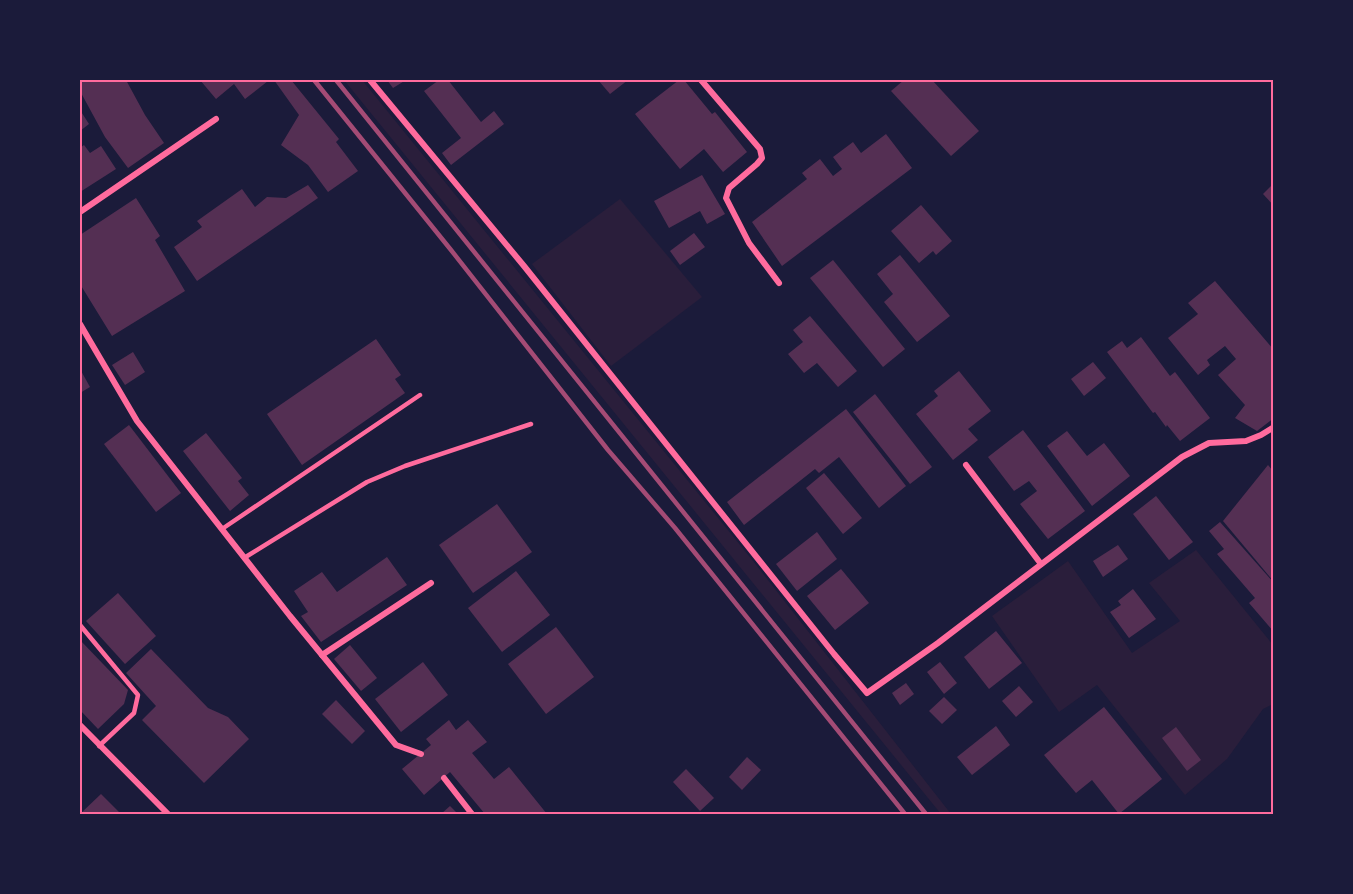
<svg xmlns="http://www.w3.org/2000/svg" width="1353" height="894" font-family="'Asap Condensed',sans-serif">
  <style>
    .green { fill: #2a1e3b }
    .building { fill: #542f53 }
    .lines { fill: none; stroke-linecap: round; stroke-linejoin: round }
    .service { stroke: #ff6b9d; stroke-width: 4.5 }
    .minor { stroke: #ff6b9d; stroke-width: 6 }
    .rail { stroke: #a44b75; stroke-width: 4.5 }
    .neatline { fill: none; stroke: #ff6b9d; stroke-width: 2 }
  </style>
  <rect width="100%" height="100%" fill="#1b1b3a"/>
  <g class="green">
    <path d="M344 80H362L753 561 951 814H941Z"/>
    <path d="M620 199 702 297 611 366 532 264Z"/>
    <path d="M1196 550 1273 645V704L1263 709 1227 759 1185 795 1097 685 1059 712 992 616 1068 561 1132 653 1180 621 1149 583Z"/>
  </g>
  <g class="building">
    <path d="M87 80H126L145 115 164 143 128 168 105 137 80 91V83Z"/>
    <path d="M200 80H267L268 81 245 99 234 84 216 99Z"/>
    <path d="M274 80H291L339 139 336 142 358 171 328 192 308 165 281 145 299 115Z"/>
    <path d="M387 80H406L393 88Z"/>
    <path d="M439 80H448L481 122 494 111 504 124 451 165 442 153 461 138 424 91Z"/>
    <path d="M598 80H628L610 94Z"/>
    <path d="M679 80H684L712 114 715 112 747 152 723 172 704 149 680 169 635 114Z"/>
    <path d="M904 80H932L979 131 951 156 891 91Z"/>
    <path d="M80 110 89 124 80 131Z"/>
    <path d="M886 134 912 168 782 266 752 222 807 179 802 173 820 159 833 176 842 169 833 157 853 142 861 153Z"/>
    <path d="M84 145 90 153 101 146 116 169 80 192V148Z"/>
    <path d="M702 175 725 214 707 224 700 211 669 228 654 201Z"/>
    <path d="M1274 183V206L1263 194Z"/>
    <path d="M308 185 318 198 197 281 174 247 202 227 197 221 242 189 255 207 267 197 286 198Z"/>
    <path d="M136 198 160 236 155 240 185 291 112 336 80 284V235Z"/>
    <path d="M921 205 952 241 936 255 933 251 919 263 891 231Z"/>
    <path d="M694 233 705 247 680 265 670 251Z"/>
    <path d="M900 255 950 316 917 342 884 302 893 294 877 274Z"/>
    <path d="M833 260 905 349 883 367 810 278Z"/>
    <path d="M1215 281 1274 350V418L1257 431 1235 418 1245 405 1218 375 1236 359 1225 346 1207 360 1210 365 1198 375 1168 338 1198 314 1188 303Z"/>
    <path d="M810 316 857 371 838 387 817 363 804 373 788 354 803 342 793 330Z"/>
    <path d="M1141 337 1170 376 1175 372 1210 418 1180 441 1167 425 1166 427 1155 412 1153 413 1107 352 1122 341 1127 348Z"/>
    <path d="M376 339 401 375 395 379 405 393 302 465 267 414Z"/>
    <path d="M133 352 145 372 125 385 112 365Z"/>
    <path d="M1093 362 1106 378 1084 396 1071 379Z"/>
    <path d="M80 369 90 387 80 393Z"/>
    <path d="M959 371 991 411 968 429 978 440 953 460 916 414 938 396 934 391Z"/>
    <path d="M875 394 932 467 910 484 853 412Z"/>
    <path d="M846 409 906 486 879 508 839 457 819 473 815 469 744 525 727 502Z"/>
    <path d="M129 425 181 493 156 512 104 444Z"/>
    <path d="M1023 430 1085 511 1048 539 1020 504 1037 491 1029 481 1014 491 988 457Z"/>
    <path d="M1067 431 1087 456 1104 443 1130 476 1092 506 1047 446Z"/>
    <path d="M206 433 242 478 238 481 249 495 230 511 183 451Z"/>
    <path d="M1268 465 1274 472V582L1223 521Z"/>
    <path d="M824 473 862 518 843 534 806 488Z"/>
    <path d="M1156 496 1193 542 1169 560 1133 514Z"/>
    <path d="M497 504 532 552 473 593 439 545Z"/>
    <path d="M1220 522 1274 583V632L1249 603 1255 598 1217 554 1224 549 1209 531Z"/>
    <path d="M817 532 837 559 797 591 776 564Z"/>
    <path d="M1118 545 1128 559 1103 577 1093 561Z"/>
    <path d="M387 557 407 585 321 642 301 616 308 612 294 591 322 572 337 592Z"/>
    <path d="M841 569 869 603 835 630 807 596Z"/>
    <path d="M516 571 550 615 502 652 468 608Z"/>
    <path d="M1133 589 1156 619 1129 638 1110 612 1121 605 1118 601Z"/>
    <path d="M118 593 156 636 125 664 86 621Z"/>
    <path d="M556 627 594 677 546 714 508 664Z"/>
    <path d="M996 631 1022 663 989 689 964 657Z"/>
    <path d="M80 640 128 690 124 704 98 729 80 710Z"/>
    <path d="M350 645 377 678 361 691 334 659Z"/>
    <path d="M151 649 208 708 228 717 249 739 204 783 142 720 156 706 126 673Z"/>
    <path d="M423 662 448 695 401 732 375 699Z"/>
    <path d="M940 662 957 683 944 694 927 672Z"/>
    <path d="M906 683 914 694 900 705 892 693Z"/>
    <path d="M1019 686 1033 702 1016 717 1002 701Z"/>
    <path d="M944 697 957 710 942 724 929 711Z"/>
    <path d="M336 700 365 731 352 744 322 714Z"/>
    <path d="M1104 707 1162 779 1119 814 1092 780 1076 793 1044 755Z"/>
    <path d="M449 720 456 730 468 720 487 742 472 753 494 779 509 767 547 814H485L450 772 424 795 402 769 431 745 426 739Z"/>
    <path d="M996 726 1010 745 972 775 957 757Z"/>
    <path d="M1176 727 1201 760 1187 771 1162 738Z"/>
    <path d="M747 757 761 770 742 790 729 777Z"/>
    <path d="M686 769 714 798 700 811 673 782Z"/>
    <path d="M101 794 121 814H80Z"/>
    <path d="M450 806 458 814H441Z"/>
  </g>
  <g class="lines">
    <g class="service">
      <path d="M222 529 420 395"/>
      <path d="M244 558 367 482 405 466 531 424"/>
      <path d="M80 625 138 695 134 713 99 746"/>
    </g>
    <g class="minor">
      <path d="M370 80 524 266 834 654 867 693 938 643 1182 457 1209 443 1246 441 1261 435 1274 427"/>
      <path d="M701 80 760 149 762 158 757 164 729 188 726 198 749 243 779 283"/>
      <path d="M80 212 216 119"/>
      <path d="M80 324 137 421 290 616 396 745 421 754"/>
      <path d="M966 465 1041 564"/>
      <path d="M322 655 431 583"/>
      <path d="M80 725 168 814"/>
      <path d="M444 778 472 814"/>
    </g>
    <g class="rail">
      <path d="M314 80 451 250 608 450 675 528 905 814"/>
      <path d="M336 80 926 814"/>
    </g>
  </g>
  <rect width="1353" height="894" fill="none" stroke="#1b1b3a" stroke-width="162"/>
  <rect x="81" y="81" width="1191" height="732" class="neatline"/>
</svg>
